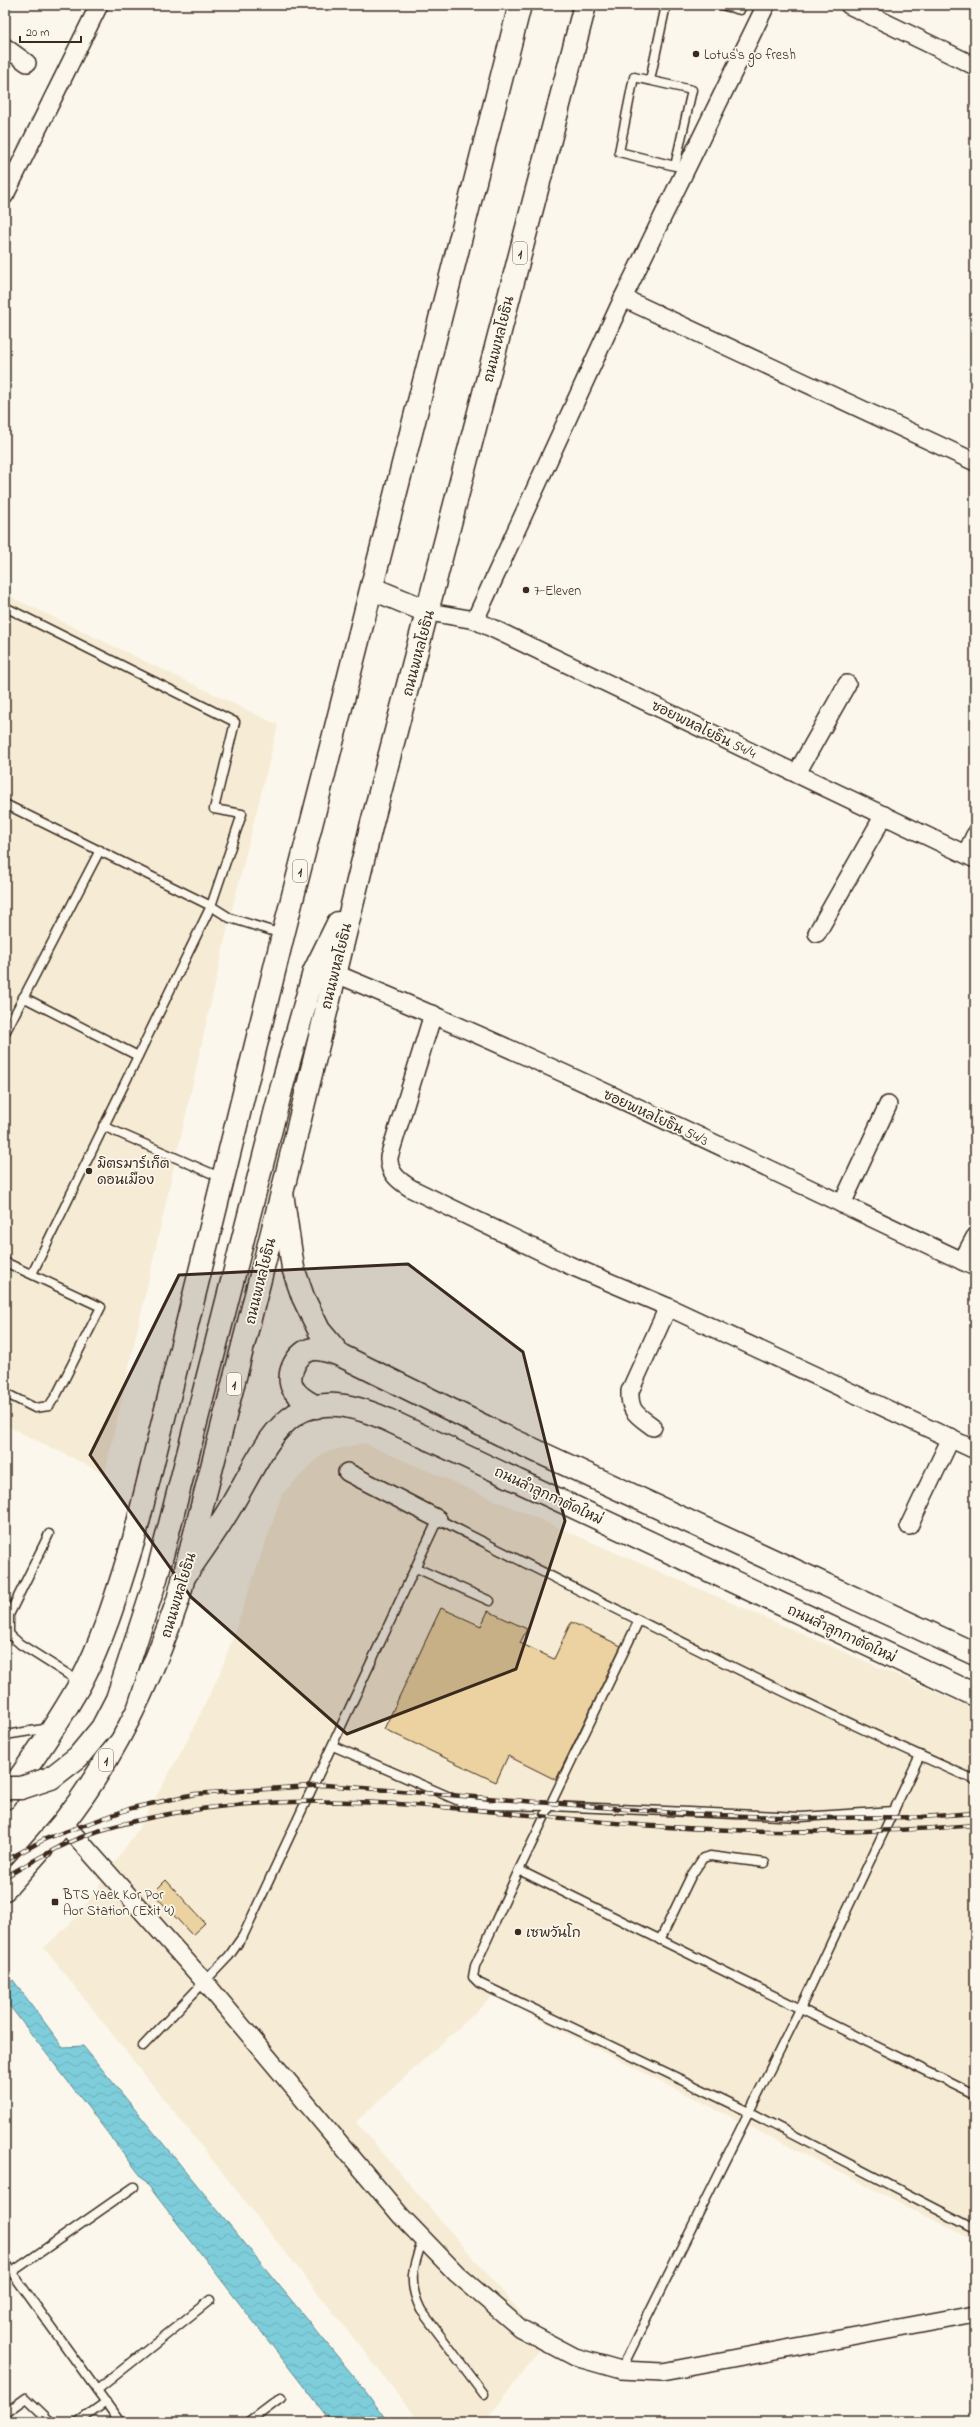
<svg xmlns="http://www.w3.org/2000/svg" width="980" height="2427" font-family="'Indie Flower','Playpen Sans Thai',sans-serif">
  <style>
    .built { fill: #f6ecd5 }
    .water { fill: url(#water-waves); stroke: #638c8f }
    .building { fill: #ebd2a0; stroke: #3b2a1e }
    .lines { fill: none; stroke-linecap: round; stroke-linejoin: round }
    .lane-casing { stroke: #3b2a1e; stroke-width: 11 }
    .street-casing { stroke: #3b2a1e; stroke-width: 20 }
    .secondary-casing { stroke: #3b2a1e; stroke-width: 25 }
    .primary-casing { stroke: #3b2a1e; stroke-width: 25 }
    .lane { stroke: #fbf7ec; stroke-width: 8 }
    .street { stroke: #fbf7ec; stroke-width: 17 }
    .secondary { stroke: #fbf7ec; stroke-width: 22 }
    .primary { stroke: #fbf7ec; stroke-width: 22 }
    .rail-casing { stroke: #3b2a1e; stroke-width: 4.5 }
    .rail { stroke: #fbf7ec; stroke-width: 3; stroke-dasharray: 9; stroke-linecap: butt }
    .primary-bridge-casing { stroke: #3b2a1e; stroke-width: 25; stroke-linecap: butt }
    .primary-bridge { stroke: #fbf7ec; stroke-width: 22 }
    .marked { fill: #3b2a1e; fill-opacity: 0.2; stroke: #3b2a1e; stroke-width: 3; stroke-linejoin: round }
    .poi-dot { fill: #3b2a1e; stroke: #fbf7ec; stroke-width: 1.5 }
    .labels { text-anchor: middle; stroke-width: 3.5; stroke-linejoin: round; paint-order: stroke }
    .shield { fill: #fbf7ec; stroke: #75685c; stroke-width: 1 }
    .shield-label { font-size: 13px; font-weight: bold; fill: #3b2a1e }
    .poi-label { font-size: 14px; fill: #3b2a1e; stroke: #fbf7ec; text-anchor: start }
    .street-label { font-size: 14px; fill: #3b2a1e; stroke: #fbf7ec }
  </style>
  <defs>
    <pattern id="water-waves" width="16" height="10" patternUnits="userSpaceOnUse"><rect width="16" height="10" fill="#7ecddb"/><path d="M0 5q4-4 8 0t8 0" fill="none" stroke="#6eb0bc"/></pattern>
  </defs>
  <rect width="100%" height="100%" fill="#fbf7ec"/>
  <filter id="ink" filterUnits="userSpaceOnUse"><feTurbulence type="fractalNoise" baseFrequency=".025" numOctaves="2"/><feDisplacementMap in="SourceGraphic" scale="8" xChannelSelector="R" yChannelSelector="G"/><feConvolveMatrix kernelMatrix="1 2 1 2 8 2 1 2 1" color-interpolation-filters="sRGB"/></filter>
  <g filter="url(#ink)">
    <g class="built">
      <path d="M5 594 278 725 230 918 105 1474 5 1425Z"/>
      <path d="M364 1443 975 1709V2241L493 1996 356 2122 546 2342 485 2422H420L44 1948 77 1917 137 1831 186 1743 221 1671 282 1494 324 1452Z"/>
    </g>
    <path class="water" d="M13 1980 63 2047 83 2046 360 2384 388 2422H331L5 2000V1985Z"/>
    <g class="building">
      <path d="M441 1608 481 1626 488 1611 527 1629 520 1643 554 1659 571 1622 621 1646 556 1780 508 1756 496 1782 384 1729Z"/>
      <path d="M166 1880 205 1923 192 1935 153 1893Z"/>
    </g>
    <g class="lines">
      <g class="lane-casing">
        <g id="lane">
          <path d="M721 5 740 10 742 5"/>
          <path d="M634 77 692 90 675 166 619 152Z"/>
          <path d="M650 80 666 5"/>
          <path d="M5 607 235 722 214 809 242 814 211 906 32 1274"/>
          <path d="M5 804 211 906 230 918 282 934"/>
          <path d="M23 997 138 1056"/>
          <path d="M5 1033 100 850"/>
          <path d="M103 1126 222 1178"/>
          <path d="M5 1262 101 1307 57 1394 49 1406 35 1408 5 1393"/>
          <path d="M49 1534 9 1615V1634L20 1644 80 1682"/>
          <path d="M416 1568 490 1601"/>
          <path d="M639 1620 519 1870 475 1966 473 1977 479 1983 749 2112 975 2229"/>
          <path d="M5 1735 50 1728"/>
          <path d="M333 1746 459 1801 487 1805 550 1806 801 1817 894 1811"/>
          <path d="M519 1870 975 2095"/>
          <path d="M660 1940 691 1876 703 1858 710 1856 765 1863"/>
          <path d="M143 2046 229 1956 243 1936 438 1519C616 1609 793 1700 975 1780"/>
          <path d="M423 2239C413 2267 407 2282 421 2310L484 2394"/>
          <path d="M5 2263 120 2422"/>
          <path d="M12 2272 134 2187"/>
          <path d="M621 2370 800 2009 920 1755"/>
          <path d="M97 2390 210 2300"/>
          <path d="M5 2413 26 2398 51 2422"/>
          <path d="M78 2422 106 2402"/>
          <path d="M249 2422 281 2398"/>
        </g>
      </g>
      <g class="street-casing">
        <g id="street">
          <path d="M849 5 975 66"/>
          <path d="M5 47 27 63"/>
          <path d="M5 195 99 5"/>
          <path d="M623 298 975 462"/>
          <path d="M429 612 475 620 975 859"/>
          <path d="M475 620 623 298 766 5"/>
          <path d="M797 773 847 684"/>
          <path d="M966 854 975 835"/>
          <path d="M817 933 884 815"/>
          <path d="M334 973C552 1063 763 1167 975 1267"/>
          <path d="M433 1014 389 1157C388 1173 399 1181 412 1189L569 1265 668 1307 975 1450"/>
          <path d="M842 1204 888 1105"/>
          <path d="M962 1261 975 1237"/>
          <path d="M653 1427C637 1415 629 1412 630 1391L668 1307"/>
          <path d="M347 1472 438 1519"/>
          <path d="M909 1526 951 1438"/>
          <path d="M63 1822 204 1981 401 2216 457 2274 520 2328 575 2357 621 2370 662 2372 975 2314"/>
        </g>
      </g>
      <g class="secondary-casing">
        <g id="secondary">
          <path d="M282 1193 293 1268 303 1297 319 1330 340 1355 502 1435 975 1654"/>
          <path d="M316 1407C308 1402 299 1398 294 1390 284 1376 297 1351 313 1349 323 1348 331 1352 340 1355"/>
          <path d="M186 1574C201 1552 217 1530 230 1508 272 1437 288 1376 386 1419L975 1695"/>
        </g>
      </g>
      <g class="primary-casing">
        <g id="primary">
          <path d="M373 589 429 612"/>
          <path d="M282 1086 314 972 338 923"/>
          <path d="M5 1798C32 1761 58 1723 80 1684 104 1639 119 1587 134 1539L283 935 520 5"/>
          <path d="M5 1889C24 1867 45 1845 63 1823 116 1756 151 1680 178 1600L282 1193 372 823 585 5"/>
        </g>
      </g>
      <use href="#lane" class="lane"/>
      <use href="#street" class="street"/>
      <use href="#secondary" class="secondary"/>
      <use href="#primary" class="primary"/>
      <g class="rail-casing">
        <g id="rail">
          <path d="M5 1861 45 1839 132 1808 195 1794 325 1785 687 1814 809 1818 922 1817 975 1813"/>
          <path d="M5 1877C35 1860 65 1842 98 1831 284 1774 479 1815 668 1827 770 1833 873 1834 975 1825"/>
        </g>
      </g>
      <use href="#rail" class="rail"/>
      <g class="primary-bridge-casing">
        <path id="primary-bridge" d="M5 1788H21L51 1778 78 1757 102 1728 117 1699 156 1579 282 1086"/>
      </g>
      <use href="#primary-bridge" class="primary-bridge"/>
    </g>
  </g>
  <path class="marked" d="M408 1264 523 1352 565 1521 516 1669 347 1734 191 1597 90 1455 179 1275Z"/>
  <g class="poi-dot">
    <circle cx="696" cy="54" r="4"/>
    <circle cx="526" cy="590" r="4"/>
    <circle cx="89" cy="1171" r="4"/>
    <rect x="51" y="1898" width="8" height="8" rx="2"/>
    <circle cx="518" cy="1932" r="4"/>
  </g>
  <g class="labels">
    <g class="shield">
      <rect x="513" y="242" width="14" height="22" rx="3"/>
      <rect x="293" y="860" width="14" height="22" rx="3"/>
      <rect x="227" y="1373" width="14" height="22" rx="3"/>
      <rect x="99" y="1749" width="14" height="22" rx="3"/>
    </g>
    <g class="shield-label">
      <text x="520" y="258">1</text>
      <text x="300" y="876">1</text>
      <text x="234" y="1389">1</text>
      <text x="106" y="1765">1</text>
    </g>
    <g class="poi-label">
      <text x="704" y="59">Lotus's go fresh</text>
      <text x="534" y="595">7-Eleven</text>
      <text x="97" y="1168">มิตรมาร์เก็ต<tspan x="97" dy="16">ดอนเมือง</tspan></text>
      <text x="63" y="1899">BTS Yaek Kor Por<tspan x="63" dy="16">Aor Station (Exit 4)</tspan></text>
      <text x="526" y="1937">เซพวันโก</text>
    </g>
    <g class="street-label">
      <text transform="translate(498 339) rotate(-76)" y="5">ถนนพหลโยธิน</text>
      <text transform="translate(418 653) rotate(-75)" y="5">ถนนพหลโยธิน</text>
      <text transform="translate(704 729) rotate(26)" y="5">ซอยพหลโยธิน 54/4</text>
      <text transform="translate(336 966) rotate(-76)" y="5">ถนนพหลโยธิน</text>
      <text transform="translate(656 1117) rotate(25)" y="5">ซอยพหลโยธิน 54/3</text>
      <text transform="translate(260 1281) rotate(-76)" y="5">ถนนพหลโยธิน</text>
      <text transform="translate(549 1495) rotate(25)" y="5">ถนนลำลูกกาตัดใหม่</text>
      <text transform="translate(178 1595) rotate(-73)" y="5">ถนนพหลโยธิน</text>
      <text transform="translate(842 1633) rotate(25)" y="5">ถนนลำลูกกาตัดใหม่</text>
    </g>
  </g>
  <rect width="980" height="2427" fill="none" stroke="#fbf7ec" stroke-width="20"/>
  <rect x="10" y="10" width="960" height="2407" fill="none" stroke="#3b2a1e" stroke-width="1.5" filter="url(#ink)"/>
  <path d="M20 36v6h61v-6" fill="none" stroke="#3b2a1e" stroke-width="2"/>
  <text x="26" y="36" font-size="12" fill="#3b2a1e" stroke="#fbf7ec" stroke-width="3" paint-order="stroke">20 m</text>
</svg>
